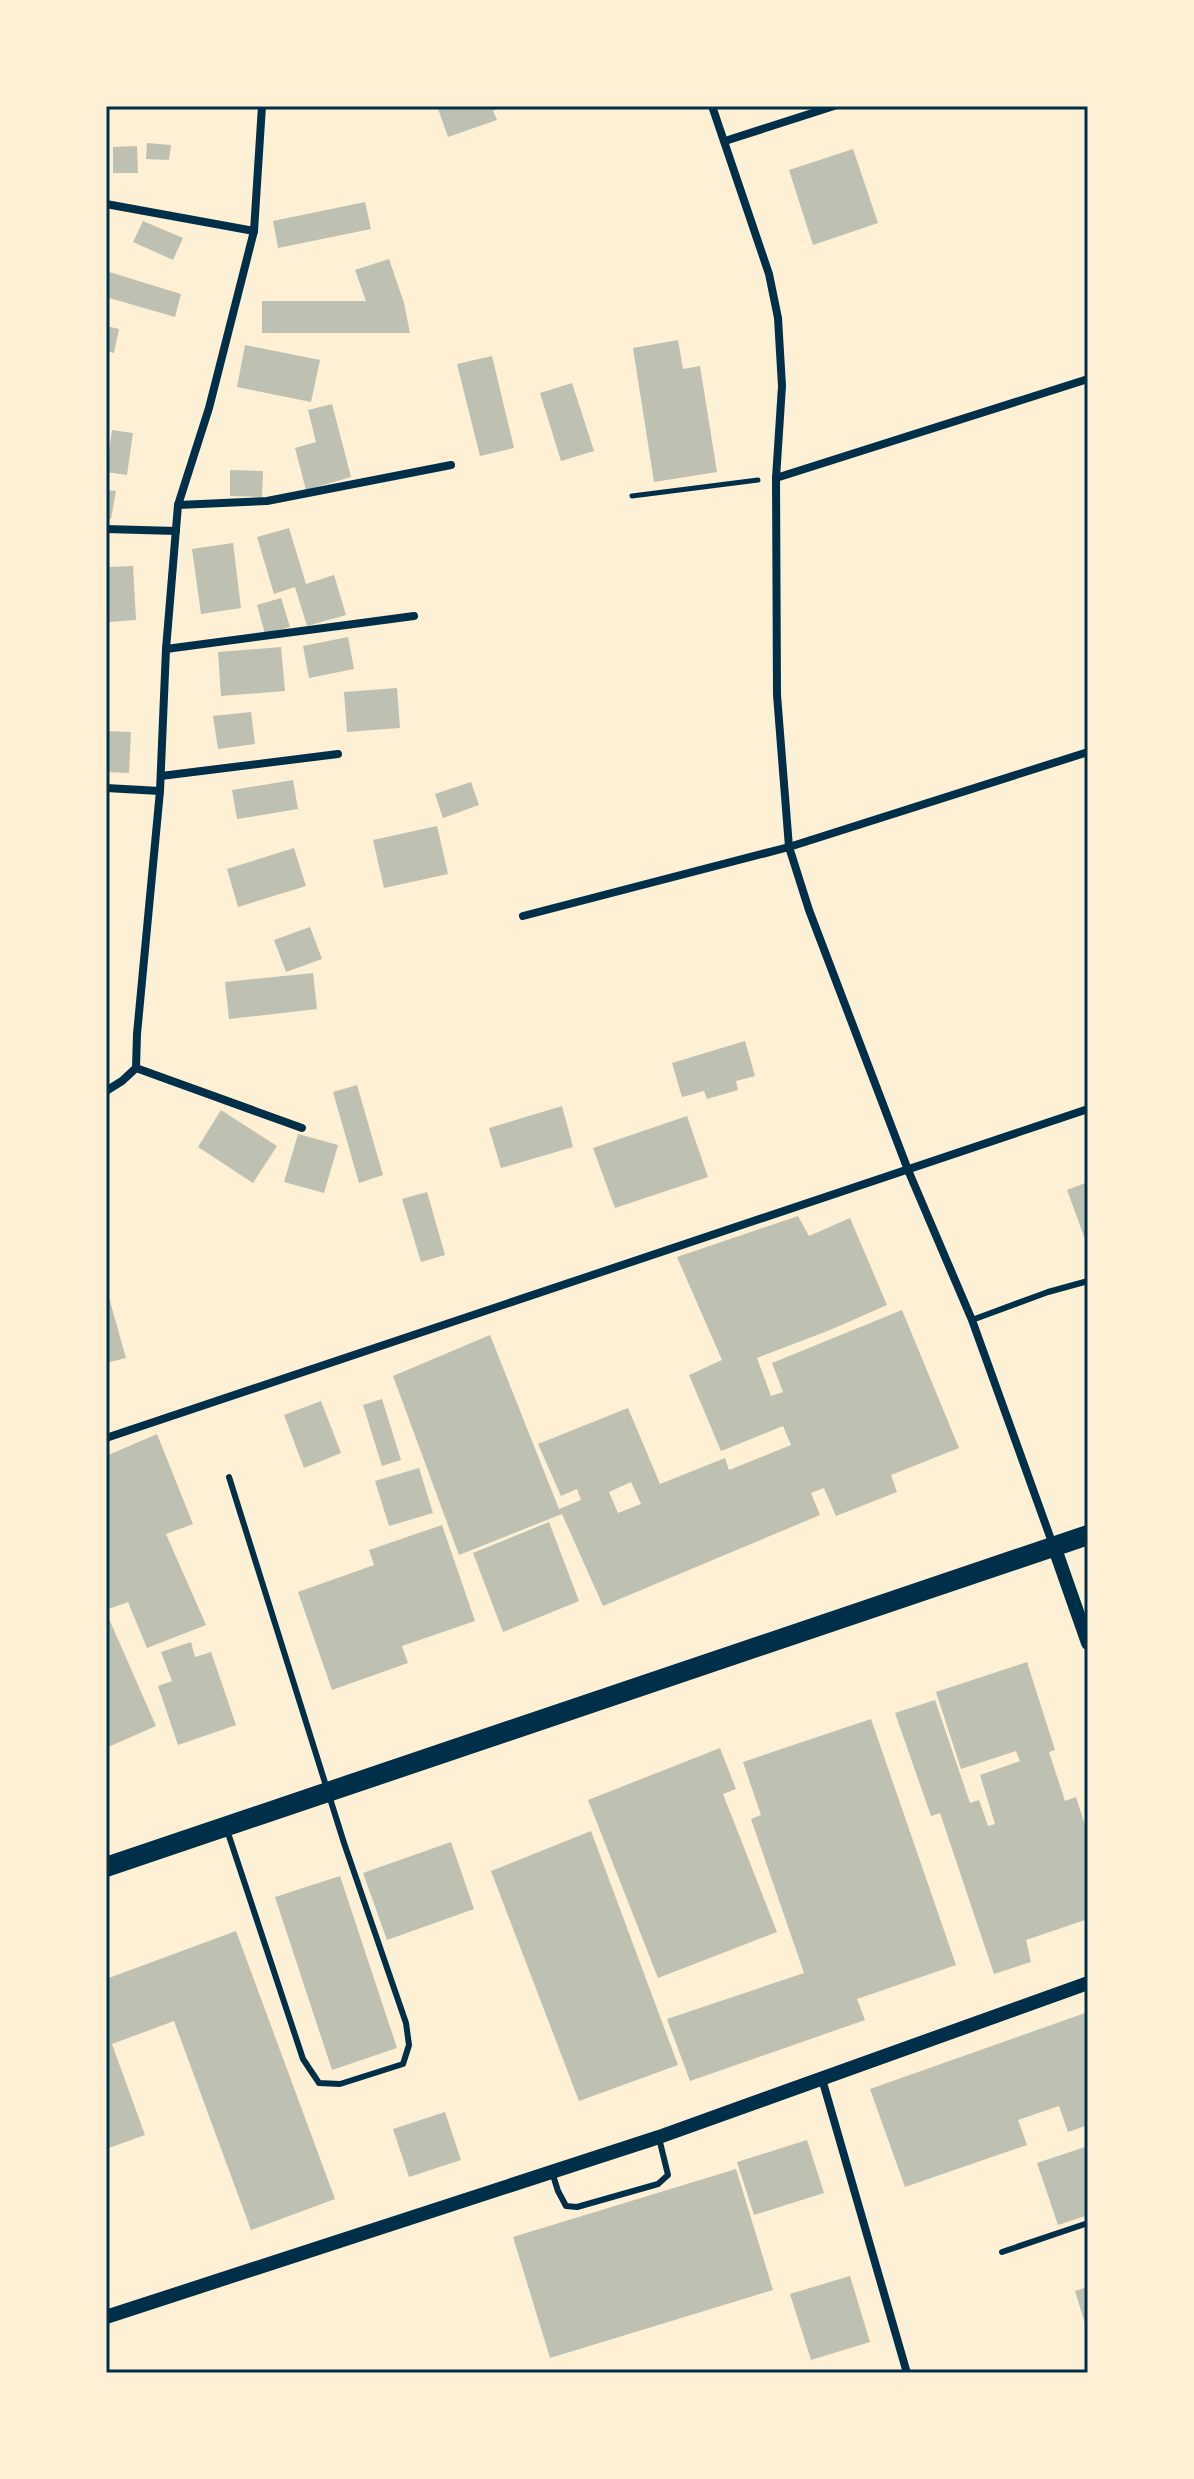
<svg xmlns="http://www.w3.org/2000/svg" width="1194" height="2479" font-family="Rubik,sans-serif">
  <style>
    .building { fill: #bec0b2; fill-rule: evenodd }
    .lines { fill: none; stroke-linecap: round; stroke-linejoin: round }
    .path { stroke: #003049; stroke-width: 5 }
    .service { stroke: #003049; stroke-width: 6 }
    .minor { stroke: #003049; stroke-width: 8 }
    .tertiary { stroke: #003049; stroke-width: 14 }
    .primary { stroke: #003049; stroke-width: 20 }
    .neatline { fill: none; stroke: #003049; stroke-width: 3 }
  </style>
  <rect width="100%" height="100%" fill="#fdf0d5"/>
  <g class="building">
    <path d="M437 106H505L493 111 497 120 448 137Z"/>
    <path d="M147 143 171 145 169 160 146 159Z"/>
    <path d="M137 146 138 173H113V147Z"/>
    <path d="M853 149 878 223 813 245 789 170Z"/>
    <path d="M365 202 371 229 278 248 273 221Z"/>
    <path d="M143 221 183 238 173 260 133 242Z"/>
    <path d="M389 259 404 303 410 333H262V301H366L355 270Z"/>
    <path d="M106 271 181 294 175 317 106 297Z"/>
    <path d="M106 326 119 329 114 353 106 351Z"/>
    <path d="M678 340 683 369 700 366 717 472 654 482 633 348Z"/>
    <path d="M245 345 320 360 311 402 237 387Z"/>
    <path d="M492 356 514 448 480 456 457 364Z"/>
    <path d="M572 383 594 451 561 461 540 393Z"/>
    <path d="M332 404 351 477 306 490 295 448 316 442 308 410Z"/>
    <path d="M112 430 133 433 127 475 106 472Z"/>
    <path d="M230 470 263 471 262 497 230 496Z"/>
    <path d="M106 490 116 491 111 519 106 518Z"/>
    <path d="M289 528 306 584 334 575 346 615 307 626 295 587 274 594 257 537Z"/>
    <path d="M233 543 241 608 201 614 192 549Z"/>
    <path d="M133 566 136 620 109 622 106 567Z"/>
    <path d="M281 598 290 627 265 634 257 605Z"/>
    <path d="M348 637 354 669 309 678 303 646Z"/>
    <path d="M281 647 285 691 221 696 218 652Z"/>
    <path d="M397 688 400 728 347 732 344 692Z"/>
    <path d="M251 712 255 744 218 749 213 716Z"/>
    <path d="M106 731 131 732 129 773 106 772Z"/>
    <path d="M293 780 298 809 237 819 232 790Z"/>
    <path d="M471 782 479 805 443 818 435 794Z"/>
    <path d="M437 826 448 874 384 888 373 840Z"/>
    <path d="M294 848 306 886 238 907 227 869Z"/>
    <path d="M310 927 322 959 286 972 274 940Z"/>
    <path d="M313 973 317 1009 229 1019 225 982Z"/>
    <path d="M745 1041 755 1076 736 1081 738 1090 707 1099 704 1091 682 1097 672 1063Z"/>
    <path d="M357 1085 383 1175 359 1183 333 1092Z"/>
    <path d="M562 1106 573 1147 501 1168 489 1128Z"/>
    <path d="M221 1110 277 1146 253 1183 198 1147Z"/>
    <path d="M687 1116 708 1177 615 1208 593 1148Z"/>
    <path d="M298 1134 338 1145 324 1193 284 1182Z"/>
    <path d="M1088 1182V1247L1067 1190Z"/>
    <path d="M427 1192 445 1255 421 1262 402 1199Z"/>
    <path d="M798 1216 809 1236 850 1218 887 1305 830 1330 757 1358 771 1396 783 1392 772 1363 902 1310 959 1448 891 1475 897 1492 836 1516 824 1488 811 1493 820 1515 603 1606 562 1514 459 1555 393 1376 490 1335 559 1509 581 1500 577 1489 561 1496 538 1444 628 1408 660 1484 725 1458 729 1470 791 1445 783 1426 721 1451 689 1375 722 1360 677 1257ZM631 1482 641 1504 618 1513 609 1492Z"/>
    <path d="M106 1287 126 1358 106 1363Z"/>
    <path d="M382 1399 401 1460 382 1466 363 1405Z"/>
    <path d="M321 1401 341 1453 304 1468 284 1415Z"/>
    <path d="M157 1434 193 1524 166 1534 206 1625 147 1648 128 1602 106 1610V1456Z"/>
    <path d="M419 1468 433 1513 389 1526 375 1481Z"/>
    <path d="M549 1522 579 1601 503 1632 473 1553Z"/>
    <path d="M442 1525 475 1621 402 1646 408 1663 332 1690 298 1592 374 1565 369 1550Z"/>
    <path d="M106 1612 156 1726 106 1748Z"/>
    <path d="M191 1642 195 1657 211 1652 236 1725 178 1745 158 1686 172 1681 161 1652Z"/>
    <path d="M1027 1662 1055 1750 1049 1752 1065 1801 1076 1797 1088 1835V1919L1026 1940 1031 1962 994 1974 940 1813 931 1816 895 1713 935 1700 970 1803 979 1800 988 1826 995 1824 980 1775 1020 1761 1016 1751 961 1769 936 1692Z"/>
    <path d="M871 1719 956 1965 857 1999 865 2020 690 2081 667 2019 804 1973 751 1819 761 1815 743 1762Z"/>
    <path d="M720 1748 736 1789 723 1794 777 1932 658 1978 588 1800Z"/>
    <path d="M591 1831 678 2065 579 2101 491 1871Z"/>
    <path d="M451 1842 474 1909 387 1940 363 1873Z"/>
    <path d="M340 1876 397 2048 332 2070 275 1897Z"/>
    <path d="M236 1931 335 2199 251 2230 174 2021 112 2044 145 2135 106 2149V1979Z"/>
    <path d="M1088 2012V2125L1068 2132 1059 2106 1018 2120 1027 2145 905 2187 870 2089Z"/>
    <path d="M445 2112 461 2160 409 2177 393 2129Z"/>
    <path d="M807 2140 824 2193 754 2215 737 2162Z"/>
    <path d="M1088 2146V2215L1058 2225 1037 2163Z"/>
    <path d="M736 2169 773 2290 550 2358 513 2237Z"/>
    <path d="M850 2276 870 2342 811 2360 790 2294Z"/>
    <path d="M1088 2287V2330H1087L1075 2291Z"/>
  </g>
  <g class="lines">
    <path class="path" d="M632 496 758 480"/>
    <g class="service">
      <path d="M972 1320 1048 1292 1088 1281"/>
      <path d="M227 1830 303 2059 319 2083 340 2084 403 2064 409 2045 406 2023 344 1843 229 1477"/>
      <path d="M552 2172 558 2191 566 2206 577 2207 658 2184 668 2175 659 2138"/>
      <path d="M1002 2252 1088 2223"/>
    </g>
    <g class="minor">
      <path d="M712 106 769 274 778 318 782 386 776 478 777 695 789 847 809 910 908 1170 972 1320 1053 1545"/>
      <path d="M725 141 834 106"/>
      <path d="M106 204 254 231"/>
      <path d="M776 478 1088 379"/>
      <path d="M178 505 267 501 451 465"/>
      <path d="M106 529 176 531"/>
      <path d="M166 649 414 616"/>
      <path d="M161 776 338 754"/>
      <path d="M106 788 160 791"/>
      <path d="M523 916 789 847 1088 752"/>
      <path d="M136 1068 302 1128"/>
      <path d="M106 1091 122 1081 136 1068 137 1034 160 791 166 649 178 505 209 408 254 231 262 106"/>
      <path d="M106 1438 1088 1109"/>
      <path d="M822 2079 907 2373"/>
    </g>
    <g class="tertiary">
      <path d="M1054 1546 1088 1643"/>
      <path d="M106 2317 659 2137 1088 1983"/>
    </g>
    <path class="primary" d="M106 1867 1088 1535"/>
  </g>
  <rect width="1194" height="2479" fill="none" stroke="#fdf0d5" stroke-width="216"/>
  <rect x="108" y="108" width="978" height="2263" class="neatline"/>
</svg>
